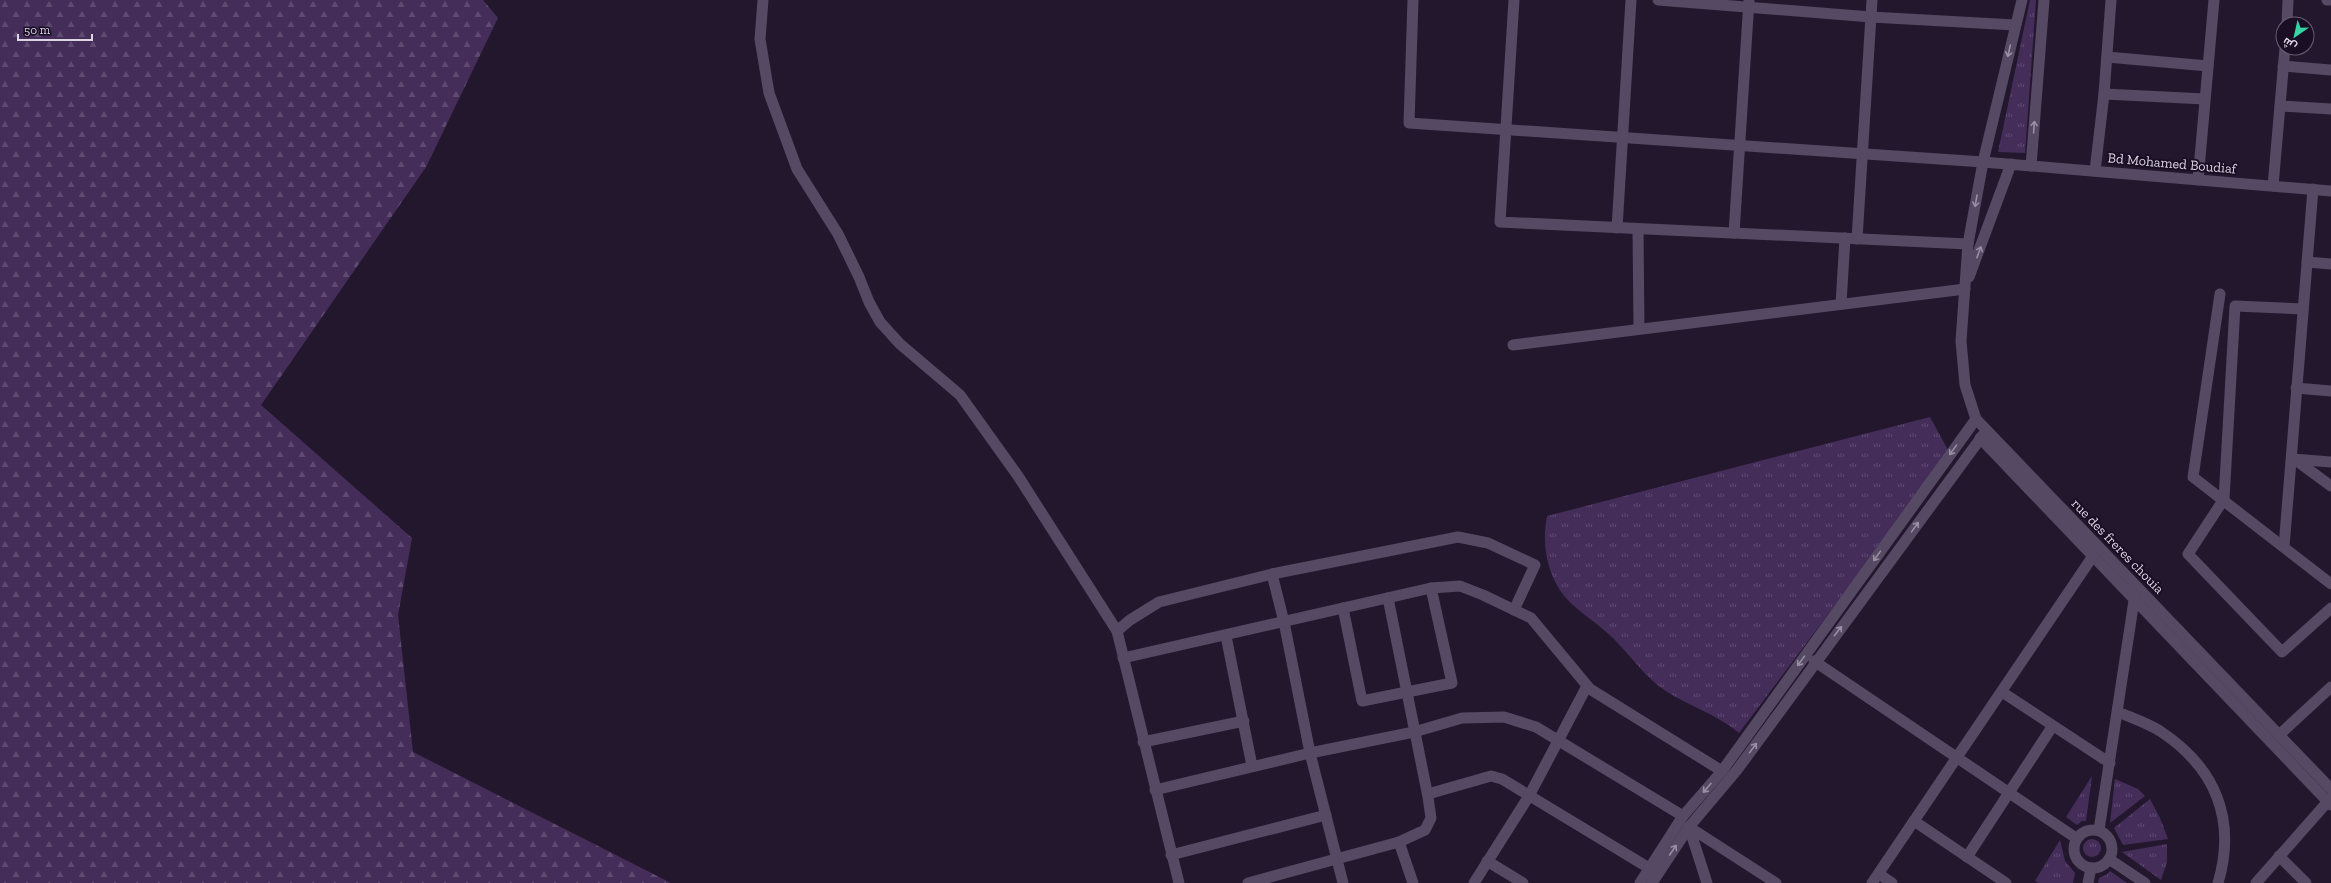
<svg xmlns="http://www.w3.org/2000/svg" width="2331" height="883" font-family="'Zilla Slab',Cairo,serif">
  <style>
    .grass { fill: url(#grass-tufts) }
    .forest { fill: url(#forest-firs) }
    .lines { fill: none; stroke-linecap: round; stroke-linejoin: round }
    .street { stroke: #564963; stroke-width: 11 }
    .oneway { stroke: #998fa4 }
    .labels { text-anchor: middle; stroke-width: 4; stroke-linejoin: round; paint-order: stroke }
    .street-label { font-size: 14px; fill: #dcd5e4; stroke: #190e23 }
  </style>
  <defs>
    <pattern id="grass-tufts" width="24" height="20" patternUnits="userSpaceOnUse"><rect width="24" height="20" fill="#452d5a"/><path d="M3 7l-1-3M5 7V3M7 7l1-3M15 17l-1-3M17 17v-4M19 17l1-3" fill="none" stroke="#5f4b72"/></pattern>
    <pattern id="forest-firs" width="22" height="20" patternUnits="userSpaceOnUse"><rect width="22" height="20" fill="#452d5a"/><path d="M5 1l3.5 6h-7zM16 11l3.5 6h-7z" fill="#5f4b72"/></pattern>
  </defs>
  <rect width="100%" height="100%" fill="#23172d"/>
  <g class="grass">
    <path d="M2030 0H2036L2025 153 1998 152Z"/>
    <path d="M1930 417 1948 450 1869 560 1739 733C1714 712 1685 705 1660 687 1642 673 1629 654 1613 638 1601 626 1586 617 1573 605 1548 583 1541 547 1547 516Z"/>
    <path d="M2092 776 2086 821H2082L2077 825 2066 817Z"/>
    <path d="M2115 779 2138 789 2145 796 2110 823Z"/>
    <path d="M2150 799 2160 818 2168 839 2123 845 2114 828Z"/>
    <circle cx="2092" cy="848" r="9"/>
    <path d="M2060 840 2065 861 2075 873 2073 883H2039L2035 881Z"/>
    <path d="M2167 844V862L2161 880 2122 852Z"/>
    <path d="M2110 871 2127 883H2098L2099 878 2106 875Z"/>
  </g>
  <path class="forest" d="M0 0H483L498 18 426 167 261 405 412 538 398 615 413 752 671 883H0Z"/>
  <g class="lines">
    <g class="street">
      <path d="M763 0 760 39 769 93 797 169 838 234 859 277 869 302 880 322 900 344 960 395 1018 476 1117 631 1179 883"/>
      <path d="M1413 0 1409 123 1983 162 2331 191"/>
      <path d="M1514 0 1500 222 1968 244"/>
      <path d="M1658 0 1871 17 2015 25"/>
      <path d="M2022 0 1983 162 1968 244 1961 341 1965 385 1976 419 2331 789"/>
      <path d="M2327 0H2331"/>
      <path d="M2287 24 2288 0"/>
      <path d="M2107 57 2208 66"/>
      <path d="M2283 66 2331 70"/>
      <path d="M2104 94 2205 99"/>
      <path d="M2280 106 2331 109"/>
      <path d="M2031 166 2044 0"/>
      <path d="M2095 171 2104 94 2111 0"/>
      <path d="M2198 180 2214 0"/>
      <path d="M2273 186 2285 48"/>
      <path d="M1617 228 1631 0"/>
      <path d="M1638 229 1639 329"/>
      <path d="M1734 233 1749 0"/>
      <path d="M1857 239 1872 0"/>
      <path d="M2307 262 2331 264"/>
      <path d="M1969 277 2011 164"/>
      <path d="M2220 294 2193 477 2331 584"/>
      <path d="M1841 304 1845 238"/>
      <path d="M2303 309 2235 306 2224 499 2188 554 2282 652 2331 608"/>
      <path d="M1513 345 1965 289"/>
      <path d="M2296 388 2331 391"/>
      <path d="M1980 438 2331 805"/>
      <path d="M2293 458 2331 486"/>
      <path d="M2293 459 2331 462"/>
      <path d="M2284 547 2313 189"/>
      <path d="M1272 574 1284 622 1310 753 1343 883"/>
      <path d="M1343 608 1362 701 1452 683 1431 588"/>
      <path d="M1117 631 1130 620 1159 602 1272 574 1458 537 1488 543 1535 565 1514 610"/>
      <path d="M1226 636 1252 766"/>
      <path d="M1123 658 1431 588 1460 586 1483 595 1531 618 1590 689 1722 771"/>
      <path d="M1814 661 2076 838"/>
      <path d="M2002 692 2110 763"/>
      <path d="M2118 712C2132 718 2147 723 2160 731 2215 767 2237 819 2218 883"/>
      <path d="M2279 735 2331 687"/>
      <path d="M1143 742 1244 721"/>
      <path d="M1155 790 1310 753 1414 732 1462 718 1504 717 1536 727 1683 816"/>
      <path d="M1428 794 1491 776 1502 779 1649 868"/>
      <path d="M1914 821 2006 883"/>
      <path d="M1689 827 1776 883"/>
      <path d="M1689 827 1707 883"/>
      <circle cx="2093" cy="849" r="19"/>
      <path d="M2099 830 2135 594"/>
      <path d="M1399 842 1413 883"/>
      <path d="M1171 855 1326 815"/>
      <path d="M2279 856 2306 883"/>
      <path d="M1967 857 2052 727"/>
      <path d="M2109 859 2145 883"/>
      <path d="M1487 861 1523 883"/>
      <path d="M1879 874 1892 883"/>
      <path d="M1248 883 1399 842 1425 830 1431 818 1428 797 1388 598"/>
      <path d="M1474 883 1529 796 1587 686"/>
      <path d="M1640 883 1683 816 1722 771 1976 419"/>
      <path d="M1652 883 1689 827 1737 770 1986 431"/>
      <path d="M1872 883 2097 550"/>
      <path d="M2088 883 2091 868"/>
      <path d="M2256 883 2331 798"/>
    </g>
  </g>
  <defs><path id="oneway-shaft" d="M-6 0H5M1.5-3L5.5 0L1.5 3" fill="none" stroke-width="1.6" stroke-linecap="round" stroke-linejoin="round"/></defs>
  <g class="oneway">
    <use href="#oneway-shaft" transform="translate(2009 51) rotate(103)"/>
    <use href="#oneway-shaft" transform="translate(2034 127) rotate(-86)"/>
    <use href="#oneway-shaft" transform="translate(1976 201) rotate(100)"/>
    <use href="#oneway-shaft" transform="translate(1979 252) rotate(-70)"/>
    <use href="#oneway-shaft" transform="translate(1953 450) rotate(126)"/>
    <use href="#oneway-shaft" transform="translate(1915 527) rotate(-54)"/>
    <use href="#oneway-shaft" transform="translate(1877 556) rotate(126)"/>
    <use href="#oneway-shaft" transform="translate(1838 631) rotate(-52)"/>
    <use href="#oneway-shaft" transform="translate(1801 661) rotate(126)"/>
    <use href="#oneway-shaft" transform="translate(1753 748) rotate(-54)"/>
    <use href="#oneway-shaft" transform="translate(1707 788) rotate(131)"/>
    <use href="#oneway-shaft" transform="translate(1673 850) rotate(-56)"/>
  </g>
  <g class="labels">
    <g class="street-label">
      <text transform="translate(2172 163) rotate(5)" y="5">Bd Mohamed Boudiaf</text>
      <text transform="translate(2118 546) rotate(46)" y="5">rue des freres chouia</text>
    </g>
  </g>
  <g transform="translate(2295 36) rotate(214)"><circle r="19" fill="#190e23" stroke="#675e70"/>
  <path d="M0-3L7 15L0 10L-7 15Z" fill="#37d4a6"/>
  <text y="-6" font-size="11" font-weight="bold" text-anchor="middle" fill="#dcd5e4">ش</text>
  </g>
  <path d="M18 34v6h74v-6" fill="none" stroke="#dcd5e4" stroke-width="2"/>
  <text x="24" y="34" font-size="12" fill="#dcd5e4" stroke="#190e23" stroke-width="3" paint-order="stroke">50 m</text>
</svg>
